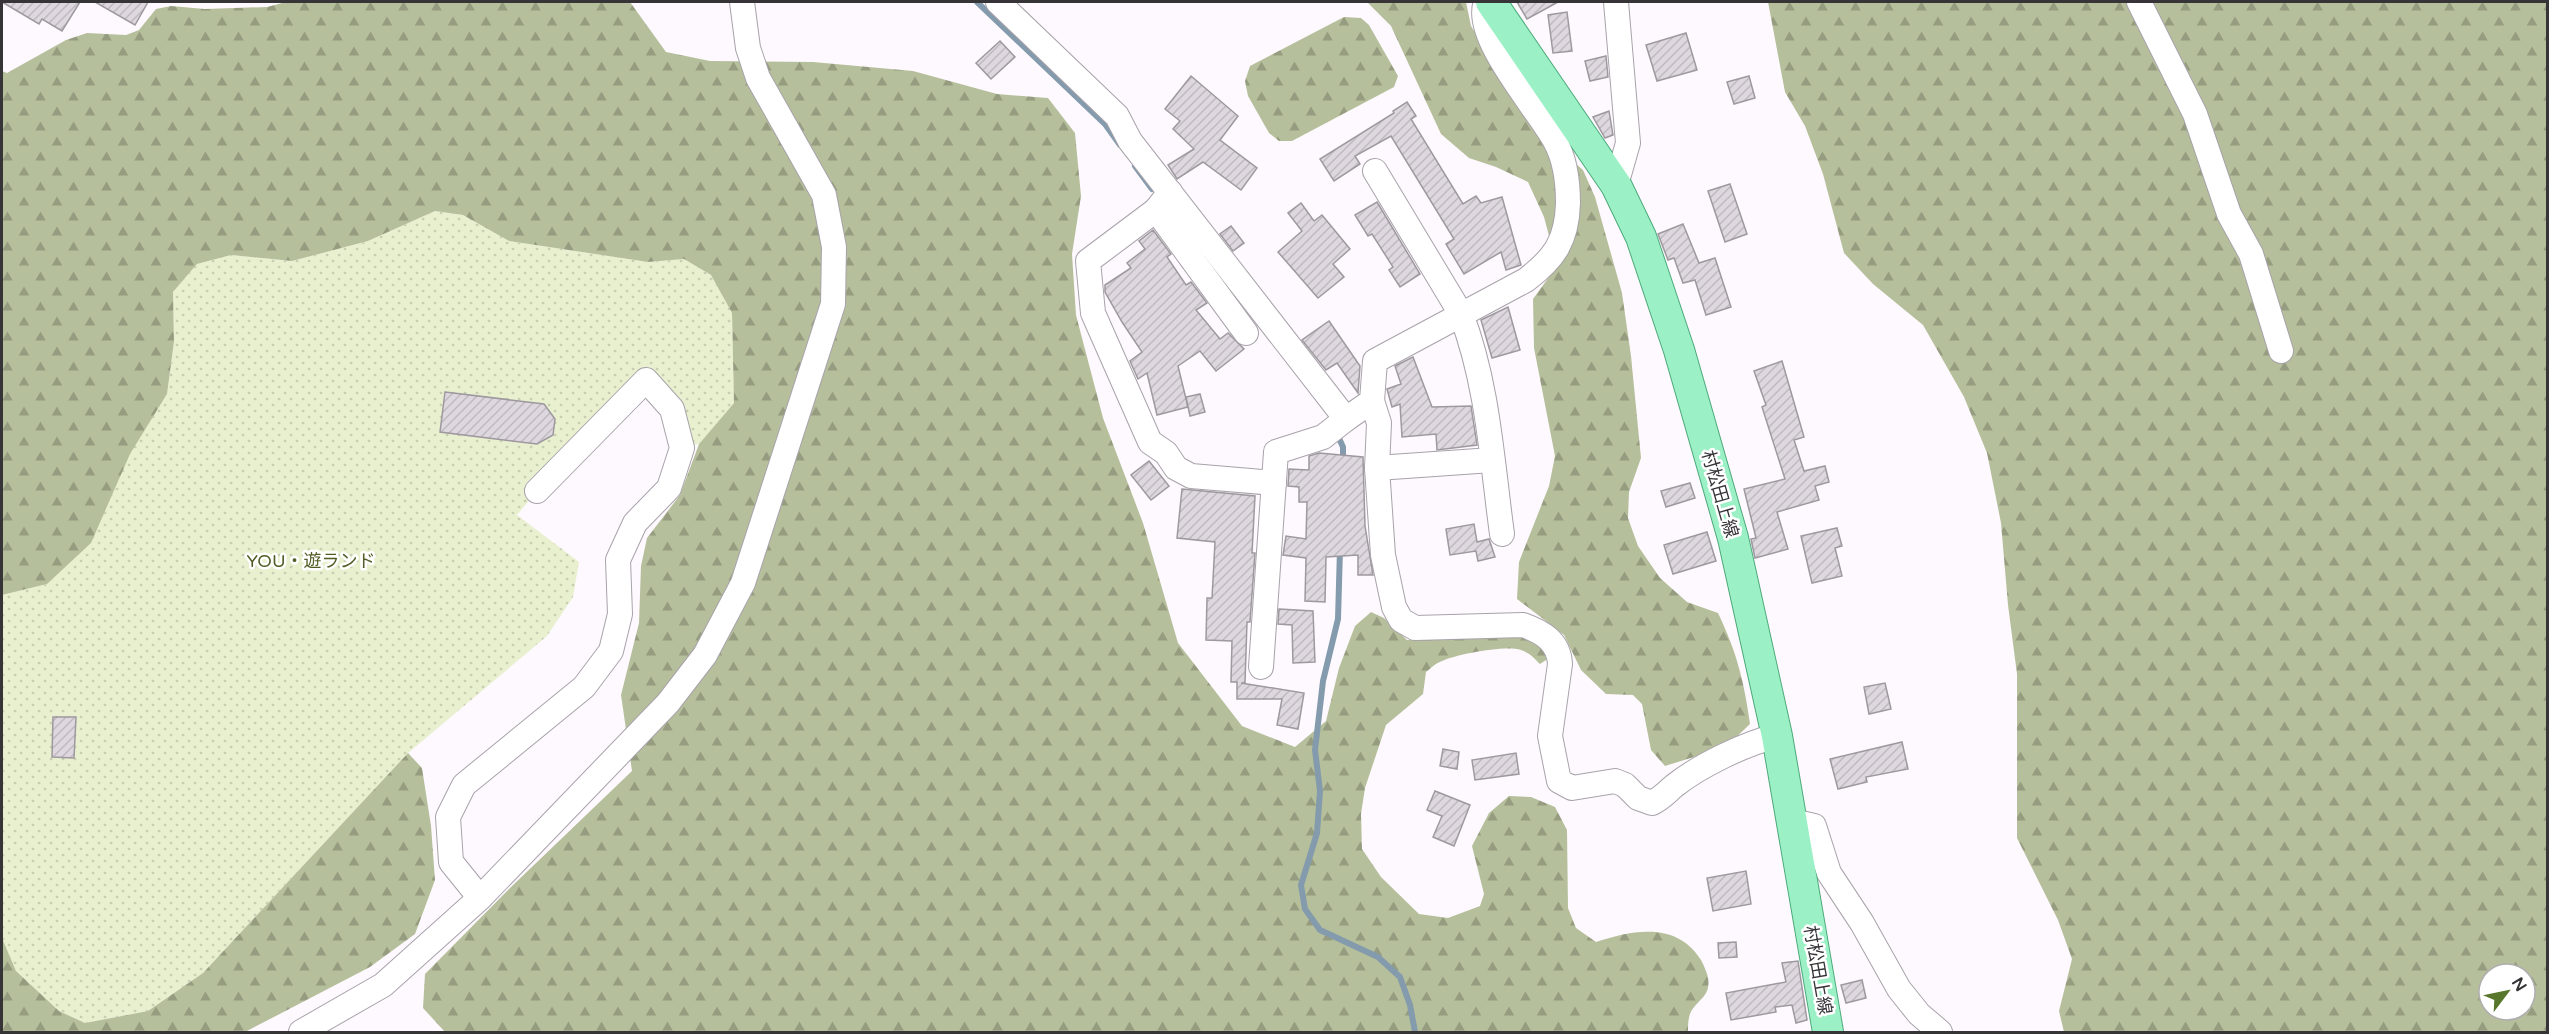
<svg xmlns="http://www.w3.org/2000/svg" width="2549" height="1034" font-family="'Varela Round','Noto Sans JP',sans-serif">
  <style>
    .grass { fill: url(#grass-dots) }
    .forest { fill: url(#forest-firs); fill-rule: evenodd }
    .lines { fill: none; stroke-linecap: round; stroke-linejoin: round }
    .stream { stroke: #839bac; stroke-width: 6 }
    .building { fill: url(#building-hatch); stroke: #9e989f; stroke-width: 1.5 }
    .minor-casing { stroke: #a8a2aa; stroke-width: 26 }
    .major-casing { stroke: #4da97b; stroke-width: 32 }
    .minor { stroke: #fff; stroke-width: 24 }
    .major { stroke: #9bf1c5; stroke-width: 30 }
    .labels { text-anchor: middle; stroke-width: 5; stroke-linejoin: round; paint-order: stroke }
    .street-label { font-size: 18px; fill: #373438; stroke: #fff }
    .park-label { font-size: 18px; fill: #525d25; stroke: #fff }
  </style>
  <defs>
    <pattern id="grass-dots" width="8" height="8" patternUnits="userSpaceOnUse" patternTransform="scale(1.5)"><rect width="8" height="8" fill="#e8f0cf"/><path d="M2 2h.1M6 6h.1" fill="none" stroke="#c8ceb2" stroke-width="1.8" stroke-linecap="round"/></pattern>
    <pattern id="forest-firs" width="22" height="20" patternUnits="userSpaceOnUse" patternTransform="scale(1.5)"><rect width="22" height="20" fill="#b6bf9b"/><path d="M5 1l3.5 6h-7zM16 11l3.5 6h-7z" fill="#959c7f"/></pattern>
    <pattern id="building-hatch" width="6" height="6" patternUnits="userSpaceOnUse" patternTransform="scale(1.5)"><rect width="6" height="6" fill="#ded7df"/><path d="M-1 1l2-2M0 6l6-6M5 7l2-2" fill="none" stroke="#bfb9c0"/></pattern>
  </defs>
  <rect width="100%" height="100%" fill="#fef9fe"/>
  <path class="grass" d="M435 211 463 215 509 241 648 262 684 259 711 275 732 313 734 403 699 444 682 448 646 380 537 491 517 515 579 562 573 597 547 636 408 753 203 973 148 1011 85 1023 59 1011 16 971 2 938V595L47 584 167 394 174 342 173 292 197 264 231 255 292 261 368 241Z"/>
  <g class="forest">
    <path d="M286 2H630L666 52 710 61 813 62 913 71 997 94 1048 98 1075 133 1081 196 1072 254 1076 315 1103 418 1143 523 1178 643 1242 726 1295 747 1326 721 1339 668 1355 626 1371 612 1384 618 1407 640 1521 631 1538 638 1549 658 1540 664C1534 658 1530 653 1521 650 1505 645 1458 654 1442 661 1436 663 1431 668 1426 672L1423 694 1386 725 1365 788 1361 814 1362 849 1381 877 1419 914 1448 918 1480 906 1484 894 1472 846 1489 813 1509 796 1531 797 1555 807 1567 830 1568 908 1576 928 1596 942C1632 930 1677 921 1701 960 1706 970 1711 980 1707 991 1703 1000 1693 1005 1690 1014 1688 1019 1688 1027 1688 1032H445L423 1008 425 974 511 887 632 771 621 695 639 623 641 566 647 538 680 495 699 444 734 403 732 313 711 275 684 259 648 262 509 241 463 215 435 211 368 241 292 261 231 255 197 264 173 292 174 342 167 394 130 454 91 543 47 584 2 595V71L7 73 66 40 87 33 126 35 139 30 156 9 171 6 205 9 267 7Z"/>
    <path d="M1367 2H1466L1471 26 1534 128 1583 170 1595 197 1622 293 1631 356 1641 458 1629 492 1628 518 1638 546 1660 578 1687 602 1718 613C1737 653 1744 681 1750 724L1726 747 1665 766 1651 750 1642 704 1633 695 1606 694 1581 670 1564 635 1517 599 1519 562 1549 486 1555 456 1534 348 1533 299 1557 266 1544 217 1528 182 1496 167 1469 158 1441 134 1391 26Z"/>
    <path d="M1768 2H2547V1032H2064L2059 1011 2072 959 2058 920 2017 838V674L2008 605 2001 523 1987 453 1964 397 1923 325 1873 284 1844 253 1823 174 1805 126 1785 92ZM2489 974H2525V1010H2489Z"/>
    <path d="M1344 17 1361 18 1369 25 1398 76 1394 87 1292 141H1279L1269 133 1248 96 1245 81 1250 66Z"/>
    <path d="M408 753 422 768 431 826 435 880 415 934 370 967 245 1032H2V938L16 971 59 1011 85 1023 148 1011 203 973Z"/>
  </g>
  <g class="lines">
    <g class="stream">
      <path d="M977 2 1105 124 1120 145"/>
      <path d="M1135 166 1152 189"/>
      <path d="M1337 434 1343 447V461"/>
      <path d="M1340 549 1338 619 1323 681 1315 750 1320 791 1317 833 1301 885 1305 909 1320 930 1378 957 1400 977 1410 1005 1415 1032"/>
    </g>
  </g>
  <g class="building">
    <path d="M2 2H80L62 31 42 19 39 24Z"/>
    <path d="M95 2H148L135 25Z"/>
    <path d="M1517 2H1558L1527 19Z"/>
    <path d="M1567 12 1572 51 1553 53 1548 15Z"/>
    <path d="M1686 33 1697 70 1657 81 1646 45Z"/>
    <path d="M1000 41 1015 57 991 79 976 63Z"/>
    <path d="M1606 56 1608 77 1590 81 1585 61Z"/>
    <path d="M1191 76 1238 116 1220 140 1257 168 1241 190 1203 162 1177 179 1168 165 1194 149 1173 129 1180 121 1165 109Z"/>
    <path d="M1749 76 1755 98 1734 104 1727 82Z"/>
    <path d="M1407 102 1416 116 1411 119 1463 204 1476 196 1481 203 1502 197 1521 265 1506 270 1501 252 1464 274 1446 244 1454 239 1391 136 1355 156 1360 164 1334 181 1320 159 1394 113 1393 111Z"/>
    <path d="M1609 111 1613 135 1605 138 1593 117Z"/>
    <path d="M1730 184 1747 234 1725 242 1708 191Z"/>
    <path d="M1377 202 1420 274 1400 287 1389 270 1393 267 1372 234 1368 236 1355 215Z"/>
    <path d="M1301 203 1314 221 1322 215 1350 249 1333 264 1344 277 1318 298 1278 252 1302 231 1288 213Z"/>
    <path d="M1683 224 1699 263 1715 258 1731 307 1706 315 1695 280 1683 283 1674 258 1668 260 1658 234Z"/>
    <path d="M1231 226 1244 243 1233 251 1220 234Z"/>
    <path d="M1153 230 1171 254 1167 257 1186 285 1191 282 1207 303 1196 310 1220 339 1228 333 1244 349 1216 371 1200 351 1178 366 1188 407 1157 415 1147 373 1138 379 1130 361 1142 352 1122 322 1105 292V285L1131 268 1127 263 1145 249 1139 241Z"/>
    <path d="M1508 307 1520 350 1492 358 1481 320Z"/>
    <path d="M1329 321 1360 366 1358 393 1337 363 1326 370 1302 340Z"/>
    <path d="M1413 357 1432 407 1471 406 1477 445 1437 450 1436 434 1402 437 1400 404 1392 407 1387 389 1401 384 1395 366Z"/>
    <path d="M1782 361 1804 437 1794 440 1804 471 1825 466 1829 482 1815 486 1819 500 1777 512 1788 549 1755 558 1751 539 1756 538 1744 489 1785 479 1762 407 1766 405 1754 371Z"/>
    <path d="M445 392 544 404 555 419 553 435 537 444 440 432Z"/>
    <path d="M1200 394 1205 412 1190 416 1186 397Z"/>
    <path d="M1319 453 1363 457 1365 526 1373 575H1358V555L1326 557 1325 602 1305 601 1306 558 1283 555 1286 536 1306 539 1307 502H1299V487L1288 486 1289 469 1309 470V456Z"/>
    <path d="M1149 461 1169 486 1151 500 1131 475Z"/>
    <path d="M1690 483 1695 498 1666 507 1661 491Z"/>
    <path d="M1182 489 1255 496 1252 553H1255L1250 622H1247L1245 683H1241L1304 693 1298 729 1277 725 1282 699H1237V682H1231L1232 641 1206 640 1207 598H1212L1215 542 1177 538Z"/>
    <path d="M1474 524 1477 542 1489 539 1495 557 1478 561 1476 551 1450 555 1446 529Z"/>
    <path d="M1837 528 1842 546 1835 548 1842 576 1812 583 1801 536Z"/>
    <path d="M1707 532 1716 561 1673 574 1664 545Z"/>
    <path d="M1279 609 1313 611 1315 662 1293 663 1292 625 1278 624Z"/>
    <path d="M1885 683 1891 709 1869 714 1864 687Z"/>
    <path d="M53 717H76L74 758 52 757Z"/>
    <path d="M1902 742 1908 769 1866 777 1867 782 1838 789 1830 759Z"/>
    <path d="M1443 749 1459 752 1457 769 1440 766Z"/>
    <path d="M1516 753 1519 774 1475 780 1472 760Z"/>
    <path d="M1435 791 1470 805 1454 846 1433 837 1442 816 1427 810Z"/>
    <path d="M1746 871 1751 904 1713 911 1707 878Z"/>
    <path d="M1736 942 1737 957 1719 958 1718 943Z"/>
    <path d="M1798 961 1807 1020 1796 1023 1792 1005 1775 1007 1776 1012 1731 1020 1726 993 1786 982 1782 963Z"/>
    <path d="M1862 980 1866 998 1846 1003 1841 985Z"/>
  </g>
  <g class="lines">
    <g class="minor-casing">
      <g id="minor">
        <path d="M998 2 1117 116 1130 141 1346 419 1372 401 1375 361 1526 280C1555 258 1567 240 1568 203 1568 183 1565 159 1555 141 1537 108 1472 36 1486 2"/>
        <path d="M2139 2 2195 114 2229 214 2251 254 2281 351"/>
        <path d="M1375 171 1461 314C1488 384 1492 461 1502 534"/>
        <path d="M1616 185 1628 143 1616 2"/>
        <path d="M1170 192 1156 210 1088 261 1093 313 1150 442 1166 453 1176 468 1191 476 1274 483"/>
        <path d="M1156 210 1246 333"/>
        <path d="M1372 401 1379 423 1377 468 1383 555 1394 607 1401 620 1415 628 1523 625C1543 632 1559 642 1560 664L1550 736 1559 781 1572 788 1615 781 1625 785 1638 798 1652 803C1662 798 1666 793 1674 786 1699 766 1746 743 1777 736"/>
        <path d="M1377 468 1492 460"/>
        <path d="M1261 667 1276 452 1323 437 1346 419"/>
        <path d="M1792 821 1814 826 1829 873 1862 923 1899 989 1919 1014 1940 1032"/>
        <path d="M480 898 451 862 448 817 464 785 584 687 611 651 620 614 618 560 635 523 669 488 682 448 672 409 646 380 537 491"/>
        <path d="M301 1032 383 985 480 898 668 703 705 655 743 583 833 304 834 247 824 195 758 78 748 48 742 2"/>
      </g>
    </g>
    <g class="major-casing">
      <path id="major" d="M1491 2 1616 185 1641 237 1679 350 1733 538 1777 736 1828 1032"/>
    </g>
    <use href="#minor" class="minor"/>
    <use href="#major" class="major"/>
  </g>
  <g class="labels">
    <g class="street-label">
      <text transform="translate(1720 494) rotate(74)" y="6">村松田上線</text>
      <text transform="translate(1818 970) rotate(80)" y="6">村松田上線</text>
    </g>
    <g class="park-label">
      <text x="311" y="567">YOU・遊ランド</text>
    </g>
  </g>
  <rect width="2549" height="1034" fill="none" stroke="#373438" stroke-width="6"/>
  <g transform="translate(2507 992) rotate(58)"><circle r="28" fill="#ffffff" stroke="#afaeaf" stroke-width="1.5"/>
  <path d="M0-4.5L10 22L0 15L-10 22Z" fill="#58762c"/>
  <text y="-9" font-size="16" font-weight="bold" text-anchor="middle" fill="#373438">N</text>
  </g>
</svg>
